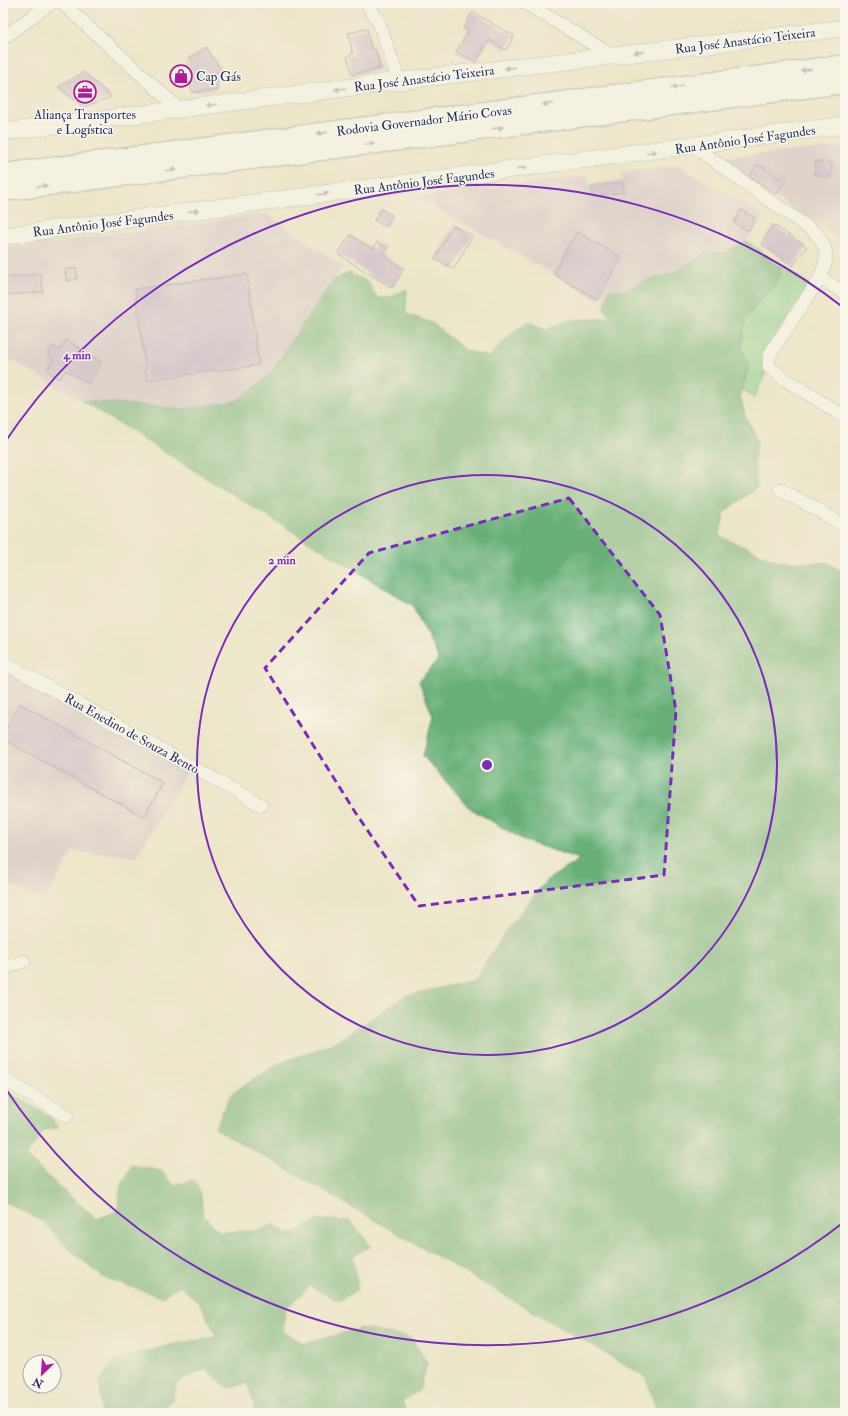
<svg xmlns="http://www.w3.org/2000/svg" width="848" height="1416" font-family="'IM FELL Double Pica',serif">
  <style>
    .industrial { fill: #cfbdcf }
    .green { fill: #7fcd8c; stroke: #4d7e75 }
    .forest { fill: #67b078; stroke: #41706b }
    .building { fill: #bda4cf }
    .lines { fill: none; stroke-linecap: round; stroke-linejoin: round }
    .minor-casing { stroke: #848a94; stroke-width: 14 }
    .major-casing { stroke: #848a94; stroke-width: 18 }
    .highway-casing { stroke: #848a94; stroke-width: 22 }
    .minor { stroke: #fff; stroke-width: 13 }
    .major { stroke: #fff; stroke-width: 17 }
    .highway { stroke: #fff; stroke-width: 20 }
    .oneway { fill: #8d97ae }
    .marked { fill: none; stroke: #7b2cbf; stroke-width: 3; stroke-dasharray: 8 5; stroke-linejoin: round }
    .ring { fill: none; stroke: #7b2cbf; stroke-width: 2 }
    .labels { text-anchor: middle; stroke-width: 3; stroke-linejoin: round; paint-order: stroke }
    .street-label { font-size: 13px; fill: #1b2f5e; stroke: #fbf7ec }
    .poi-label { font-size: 13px; fill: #1b2f5e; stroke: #fbf7ec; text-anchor: start }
    .centre { fill: #7b2cbf; stroke: #fbf7ec; stroke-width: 2 }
    .ring-label { font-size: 12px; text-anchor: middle; font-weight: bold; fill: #7b2cbf; stroke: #fbf7ec; stroke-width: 3; stroke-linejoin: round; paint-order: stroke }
  </style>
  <rect width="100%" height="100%" fill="#fbf7ec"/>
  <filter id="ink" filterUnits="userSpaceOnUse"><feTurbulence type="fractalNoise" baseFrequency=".025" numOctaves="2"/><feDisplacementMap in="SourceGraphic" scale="8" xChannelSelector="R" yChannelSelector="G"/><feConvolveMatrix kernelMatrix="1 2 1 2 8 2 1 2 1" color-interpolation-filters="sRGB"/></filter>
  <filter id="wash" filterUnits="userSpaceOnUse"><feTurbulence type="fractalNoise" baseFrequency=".012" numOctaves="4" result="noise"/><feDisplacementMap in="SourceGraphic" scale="16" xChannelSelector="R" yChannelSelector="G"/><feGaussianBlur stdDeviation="0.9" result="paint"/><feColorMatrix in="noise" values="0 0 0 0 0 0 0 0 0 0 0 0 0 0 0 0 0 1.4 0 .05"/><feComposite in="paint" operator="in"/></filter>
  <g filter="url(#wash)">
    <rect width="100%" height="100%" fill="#ece6c9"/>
    <g class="industrial">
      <path d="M843 147 845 148V241L720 164 721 157Z"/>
      <path d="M678 165 764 216 747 241 725 253H706L674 273 640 283 625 291 609 290 600 300 416 197 587 176 590 185 623 180 621 173Z"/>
      <path d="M267 214 343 266 288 346 270 375 237 401 186 409 82 401 3 355V248Z"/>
      <path d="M3 670 187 772 136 857 73 851 44 902 3 881Z"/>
    </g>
    <path class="green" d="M779 265 809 284 769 347 762 362 766 373 754 398 742 389 749 364 741 348 745 321 757 303 773 288 782 271Z"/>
    <g class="forest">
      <path d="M747 241 779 265 782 271 773 288 757 303 745 321 741 348 749 364 740 395 745 416 757 440 754 461 757 487 725 512 719 536 780 562 828 563 845 574V1413H657L646 1377 215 1128 231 1094 278 1064 338 1041 405 996 474 980 512 923 546 881 580 859 525 841 470 808 423 756 433 716 419 681 439 659 413 606 82 401 186 409 237 401 270 375 288 346 335 279 349 273 368 282 377 298 391 297 407 289 406 314 432 323 465 350 489 357 514 331 528 322 546 329 570 320 611 318 604 309 609 290 625 291 640 283 674 273 706 253H725Z"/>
      <path d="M3 1088 19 1099 50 1116 58 1128 44 1130 26 1156 66 1193 97 1219 118 1211 120 1188 132 1165 161 1171 174 1185 195 1180 201 1196 203 1215 220 1232 255 1231 273 1225 290 1235 318 1220 350 1221 371 1246 353 1255 358 1289 339 1301 310 1286 286 1308 282 1331 305 1344 361 1328 411 1338 427 1363 420 1389 402 1402 407 1413H256L248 1383 228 1388 206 1369 177 1382 172 1400 160 1413H102L100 1381 115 1360 170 1345 217 1337 201 1305 180 1285 162 1297 104 1278 69 1249 42 1221 6 1202 3 1204Z"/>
    </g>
    <g id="blocks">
      <g class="building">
        <path d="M472 12 514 36 506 50 489 40 476 62 456 52 469 30 464 27Z"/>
        <path d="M367 29 371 49 375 48 380 69 352 75 347 56 353 54 348 33Z"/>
        <path d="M206 47 222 71 216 72 217 90 192 92 189 76H192L187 60Z"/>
        <path d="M84 72 111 97 84 107 58 87Z"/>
        <path d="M816 161 832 163 831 177 814 175Z"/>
        <path d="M757 164 785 182 777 194 750 176Z"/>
        <path d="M623 182 624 192 593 197 591 187Z"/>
        <path d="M381 209 392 215 386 227 374 220Z"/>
        <path d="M741 210 755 218 748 231 734 223Z"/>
        <path d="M453 225 472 236 454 269 435 259Z"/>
        <path d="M774 225 807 247 793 266 761 244Z"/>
        <path d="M577 232 621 257 597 299 553 274Z"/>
        <path d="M350 235 373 249 377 242 386 248 382 254 404 269 392 288 338 254Z"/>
        <path d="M76 268 77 279 67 281 65 270Z"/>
        <path d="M41 274 43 292 3 295V278Z"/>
        <path d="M247 274 259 365 147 380 135 289Z"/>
        <path d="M66 340 102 362 89 384 65 370 60 379 47 371 54 359 48 355 54 347 60 350Z"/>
        <path d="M20 704 163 783 144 817 3 739V735Z"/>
      </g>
    </g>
  </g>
  <g filter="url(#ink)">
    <use href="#blocks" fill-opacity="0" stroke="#848a94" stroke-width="1"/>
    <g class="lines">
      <g class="minor-casing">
        <g id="minor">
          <path d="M62 3 179 109"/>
          <path d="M367 3 379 23 399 81"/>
          <path d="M525 3 611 55"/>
          <path d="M3 38 51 3"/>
          <path d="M693 146 817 234C829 250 828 260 820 278L773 349 769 358V367L786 380 845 417"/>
          <path d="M820 278 845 293"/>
          <path d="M780 489 845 526"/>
          <path d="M3 662 261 805"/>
          <path d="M3 969 24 961"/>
          <path d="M3 1079 67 1116"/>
        </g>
      </g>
      <g class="major-casing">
        <g id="major">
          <path d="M3 132 399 81 845 28"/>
          <path d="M3 236 845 125"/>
        </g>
      </g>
      <g class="highway-casing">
        <g id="highway">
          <path d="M3 174 845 65"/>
          <path d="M3 191 845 83"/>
        </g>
      </g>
      <use href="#minor" class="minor"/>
      <use href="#major" class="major"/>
      <use href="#highway" class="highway"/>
    </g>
    <defs><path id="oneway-solid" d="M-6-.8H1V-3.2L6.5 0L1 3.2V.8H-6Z"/></defs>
    <g class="oneway">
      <use href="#oneway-solid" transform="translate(639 52) rotate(174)"/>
      <use href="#oneway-solid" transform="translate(510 68) rotate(173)"/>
      <use href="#oneway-solid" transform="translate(806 70) rotate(173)"/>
      <use href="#oneway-solid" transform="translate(677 87) rotate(173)"/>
      <use href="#oneway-solid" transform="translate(340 89) rotate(173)"/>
      <use href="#oneway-solid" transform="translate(548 104) rotate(173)"/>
      <use href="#oneway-solid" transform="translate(211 105) rotate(173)"/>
      <use href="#oneway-solid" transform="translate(498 128) rotate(-7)"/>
      <use href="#oneway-solid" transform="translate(322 133) rotate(173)"/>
      <use href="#oneway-solid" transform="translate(369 144) rotate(-7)"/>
      <use href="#oneway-solid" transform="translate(651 152) rotate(-7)"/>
      <use href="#oneway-solid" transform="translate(522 168) rotate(-7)"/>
      <use href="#oneway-solid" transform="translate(171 170) rotate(-7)"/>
      <use href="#oneway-solid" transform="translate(42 186) rotate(-7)"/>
      <use href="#oneway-solid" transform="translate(323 194) rotate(-7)"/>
      <use href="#oneway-solid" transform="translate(194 211) rotate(-7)"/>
    </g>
  </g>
  <path d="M0 0H848V1416H0ZM569 498 660 615 676 711 664 875 419 906 355 812 265 668 369 553Z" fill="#ece6c9" fill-opacity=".55" fill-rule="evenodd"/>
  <path class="marked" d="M569 498 660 615 676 711 664 875 419 906 355 812 265 668 369 553Z"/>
  <g class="ring">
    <circle cx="487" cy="765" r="290"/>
    <path d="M844 1222A580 580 0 0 1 3 1085M3 445A580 580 0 0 1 844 308"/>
  </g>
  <defs>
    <g id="shop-ring" transform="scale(1.15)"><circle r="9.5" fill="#fbf7ec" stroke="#b5179e" stroke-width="1.5"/><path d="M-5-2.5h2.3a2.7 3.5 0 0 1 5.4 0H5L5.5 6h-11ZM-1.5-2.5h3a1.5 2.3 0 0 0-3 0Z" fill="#b5179e"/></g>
    <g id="office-ring" transform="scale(1.15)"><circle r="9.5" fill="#fbf7ec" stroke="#b5179e" stroke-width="1.5"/><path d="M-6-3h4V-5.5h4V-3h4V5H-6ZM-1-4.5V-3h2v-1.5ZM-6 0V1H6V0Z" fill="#b5179e"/></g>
  </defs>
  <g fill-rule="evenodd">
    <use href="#shop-ring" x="181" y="76"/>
    <use href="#office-ring" x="85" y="92"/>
  </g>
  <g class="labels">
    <g class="street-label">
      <text transform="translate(745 40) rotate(-7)" y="5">Rua José Anastácio Teixeira</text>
      <text transform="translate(424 78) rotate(-7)" y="5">Rua José Anastácio Teixeira</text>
      <text transform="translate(424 120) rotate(-7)" y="5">Rodovia Governador Mário Covas</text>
      <text transform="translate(745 139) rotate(-8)" y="5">Rua Antônio José Fagundes</text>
      <text transform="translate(424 181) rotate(-7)" y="5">Rua Antônio José Fagundes</text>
      <text transform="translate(103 223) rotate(-7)" y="5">Rua Antônio José Fagundes</text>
      <text transform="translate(132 733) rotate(29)" y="5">Rua Enedino de Souza Bento</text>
    </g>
    <g class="poi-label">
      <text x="196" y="81">Cap Gás</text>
      <text x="85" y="119" text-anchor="middle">Aliança Transportes<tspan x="85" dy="15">e Logística</tspan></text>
    </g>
  </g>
  <circle cx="487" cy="765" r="6" class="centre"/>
  <g class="ring-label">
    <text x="77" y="359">4 min</text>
    <text x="282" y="564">2 min</text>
  </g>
  <rect width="848" height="1416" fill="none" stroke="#fbf7ec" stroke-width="16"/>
  <g transform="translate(42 1374) rotate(205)"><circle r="19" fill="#fbf7ec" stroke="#a1a7b3"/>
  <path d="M0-3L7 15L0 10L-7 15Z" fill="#b5179e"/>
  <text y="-6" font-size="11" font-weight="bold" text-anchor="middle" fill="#1b2f5e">N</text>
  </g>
</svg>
